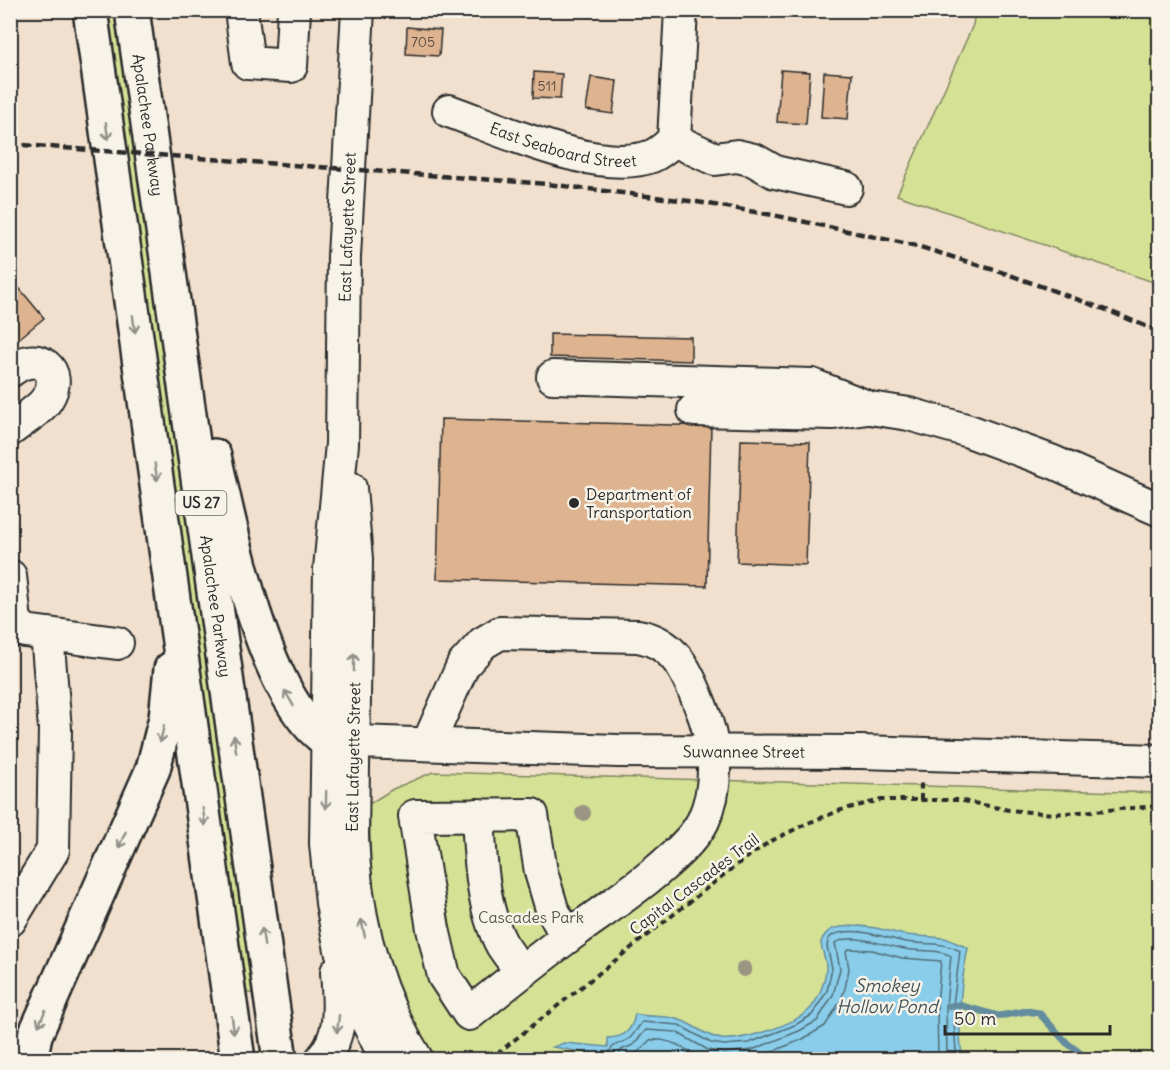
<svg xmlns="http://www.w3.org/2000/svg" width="1170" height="1070" font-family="Delius,sans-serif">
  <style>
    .green { fill: #d5e295; stroke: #808660; stroke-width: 1.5 }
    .water { fill: #89cdea; stroke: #638c9e; stroke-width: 1.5 }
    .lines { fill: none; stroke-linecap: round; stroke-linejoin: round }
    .shore { stroke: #516c77; stroke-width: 1.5 }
    .stream { stroke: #638c9e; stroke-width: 7 }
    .building { fill: #deb38f; stroke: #2b2b2b; stroke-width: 1.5 }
    .minor-casing { stroke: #2b2b2b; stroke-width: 36 }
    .major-casing { stroke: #2b2b2b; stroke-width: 38 }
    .path { stroke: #2b2b2b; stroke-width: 4; stroke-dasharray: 6 4.5; stroke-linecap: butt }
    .minor { stroke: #f7f3e8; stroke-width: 32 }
    .major { stroke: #f7f3e8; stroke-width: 33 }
    .rail { stroke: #2b2b2b; stroke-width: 4.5; stroke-dasharray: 9 4.5; stroke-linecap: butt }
    .tree { fill: #9b9683 }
    .oneway { stroke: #918f8a }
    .poi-dot { fill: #2b2b2b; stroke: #f7f3e8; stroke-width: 2 }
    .labels { text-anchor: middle; stroke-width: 5; stroke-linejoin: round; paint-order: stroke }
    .number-label { font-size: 14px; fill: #584d44 }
    .shield { fill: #f7f3e8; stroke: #686764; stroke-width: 1.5 }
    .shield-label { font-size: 15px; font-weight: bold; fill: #2b2b2b }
    .street-label { font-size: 16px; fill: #2b2b2b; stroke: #f7f3e8 }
    .poi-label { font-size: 16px; fill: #2b2b2b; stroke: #f7f3e8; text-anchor: start }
    .park-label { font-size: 16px; fill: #565946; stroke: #f7f3e8 }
    .water-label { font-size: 18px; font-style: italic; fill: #42545b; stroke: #f7f3e8 }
  </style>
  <rect width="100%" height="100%" fill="#f0e0cd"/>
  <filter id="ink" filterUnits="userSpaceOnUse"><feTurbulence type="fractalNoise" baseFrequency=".0167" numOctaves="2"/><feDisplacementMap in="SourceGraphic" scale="12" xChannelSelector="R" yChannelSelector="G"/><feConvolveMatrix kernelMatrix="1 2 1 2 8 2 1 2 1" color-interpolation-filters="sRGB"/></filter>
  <g filter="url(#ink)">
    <g class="green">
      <path d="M975 10 1159 11V284L897 195 973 25Z"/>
      <path d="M102 11H119L258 994 241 992Z"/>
      <path d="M433 772 1159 793V1059H438C397 1010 377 942 372 879 370 854 370 829 369 804L393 789Z"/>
    </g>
    <path class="water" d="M860 926 876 928 905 935 945 938 968 948C960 985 957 1019 962 1056L953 1060H608L599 1055 553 1047 564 1043 608 1047V1038C625 1037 632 1031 635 1014 650 1018 666 1014 680 1020 695 1025 706 1037 722 1039 743 1041 792 1025 808 1011 818 1002 825 982 826 969 827 960 821 951 821 942 828 924 844 927 860 926Z"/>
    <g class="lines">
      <g class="shore">
        <path d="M609 1060C607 1043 621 1045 630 1038 635 1033 638 1027 642 1022L679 1025 711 1043 724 1045 749 1043 795 1025 812 1015 827 991 832 968 827 946 829 938C846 923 886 938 906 942 925 945 942 941 960 951L953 1005 956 1052 954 1060"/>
        <path d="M617 1060 621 1050 633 1045 646 1030 676 1032 708 1050 724 1053 752 1050 799 1031 817 1021 833 995 840 969 835 943C856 932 884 946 905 949 921 952 936 948 951 956L946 1005 947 1060"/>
        <path d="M626 1060 638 1052 650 1040C674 1037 688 1054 710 1060"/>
        <path d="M751 1060 801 1040 825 1026 841 1000 845 988 849 969 846 951 849 949 872 950 902 958 941 961 937 1005 938 1060"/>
      </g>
      <path class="stream" d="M950 1006 959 1005 999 1016 1027 1011 1039 1013 1067 1043 1089 1060"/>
    </g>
    <g class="building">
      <path d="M407 27 441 30 439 56 406 54Z"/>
      <path d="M781 70 810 72 806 124 777 122Z"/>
      <path d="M534 72 562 74 560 99 533 98Z"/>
      <path d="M824 72 852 74 848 119 821 117Z"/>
      <path d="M591 77 617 81 613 114 586 110Z"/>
      <path d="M10 277 44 318 10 346Z"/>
      <path d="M550 334 691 337V361L550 357Z"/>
      <path d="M441 419 711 426 707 586 437 579Z"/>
      <path d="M741 440 810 442 806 565 737 562Z"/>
    </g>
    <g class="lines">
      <g class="minor-casing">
        <g id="minor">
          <path d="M241 10 248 63 291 66 294 10"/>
          <path d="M358 10 344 256 342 444 330 569 326 844 332 903 341 950 362 1011 387 1060"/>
          <path id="s1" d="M449 111C500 129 599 176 652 156 660 153 668 145 674 140L715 159 737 156 754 160 775 172 846 188"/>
          <path d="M674 140 681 10"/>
          <path d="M10 371C38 348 65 371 47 399 40 410 20 422 10 430"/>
          <path d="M553 377 812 385 870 408 909 414 969 431 1053 462 1160 510"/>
          <path d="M694 410 833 413 867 408"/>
          <path d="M350 488 356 559 352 836C355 914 374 993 417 1060"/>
          <path d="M10 576 15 621 25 631 117 643"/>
          <path id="s2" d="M328 741 618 751 861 752 1160 761"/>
          <path d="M428 744 463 665 483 643 500 633 638 636C674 642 687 671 699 702 715 739 721 783 703 821 686 856 610 906 577 930 540 957 505 985 469 1014L444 976 433 929 415 816 532 815 541 872 552 909 567 937"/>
          <path d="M478 815C480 855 482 909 502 945 508 954 515 963 521 972"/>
          <path d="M10 920 53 850 55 729 47 634"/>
          <path d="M321 1060C344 1035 339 1003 337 972"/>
        </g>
      </g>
      <g class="major-casing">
        <g id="major">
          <path d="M90 10 238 1060"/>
          <path id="s3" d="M132 10 280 1060"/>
          <path d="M214 456C231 528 263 701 328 741"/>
          <path d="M30 1060 35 1035 153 769 166 718 171 669"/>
        </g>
      </g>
      <g class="path">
        <path d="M921 800V782"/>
        <path d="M471 1060 475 1058 483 1060"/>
        <path d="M489 1060 735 866 769 842 808 823 841 810 881 800H958L1009 810 1053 814 1160 806"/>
      </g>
      <use href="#minor" class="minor"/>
      <use href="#major" class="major"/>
      <path class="rail" d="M10 144 547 184 697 202 773 215 917 246 1007 274 1104 309 1160 332"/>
    </g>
    <g class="tree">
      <circle cx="583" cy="813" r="8"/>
      <circle cx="744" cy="969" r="8"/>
    </g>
    <defs><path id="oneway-shaft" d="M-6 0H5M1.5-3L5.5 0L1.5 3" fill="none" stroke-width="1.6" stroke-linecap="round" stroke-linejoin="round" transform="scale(1.5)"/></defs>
    <g class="oneway">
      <use href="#oneway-shaft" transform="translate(107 131) rotate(82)"/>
      <use href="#oneway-shaft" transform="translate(134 324) rotate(82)"/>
      <use href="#oneway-shaft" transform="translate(156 472) rotate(81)"/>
      <use href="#oneway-shaft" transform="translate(354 662) rotate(-89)"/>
      <use href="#oneway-shaft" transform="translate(289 698) rotate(-120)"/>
      <use href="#oneway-shaft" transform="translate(162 734) rotate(103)"/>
      <use href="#oneway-shaft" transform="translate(235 744) rotate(-98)"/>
      <use href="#oneway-shaft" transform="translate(326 800) rotate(91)"/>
      <use href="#oneway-shaft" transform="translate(204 817) rotate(82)"/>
      <use href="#oneway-shaft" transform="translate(122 840) rotate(114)"/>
      <use href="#oneway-shaft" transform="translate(363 928) rotate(-102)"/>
      <use href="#oneway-shaft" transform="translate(263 937) rotate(-98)"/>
      <use href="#oneway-shaft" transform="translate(42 1018) rotate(114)"/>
      <use href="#oneway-shaft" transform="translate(338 1024) rotate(97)"/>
      <use href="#oneway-shaft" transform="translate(233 1025) rotate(82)"/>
    </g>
  </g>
  <circle class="poi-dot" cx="574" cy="503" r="6"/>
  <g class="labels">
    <g class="number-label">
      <text x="423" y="47">705</text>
      <text x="547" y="91">511</text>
    </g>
    <rect class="shield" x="175.5" y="491" width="51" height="24" rx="4.5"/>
    <g class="shield-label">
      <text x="201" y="508">US 27</text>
    </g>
    <g class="street-label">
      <text dy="6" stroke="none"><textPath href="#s3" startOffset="116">Apalachee Parkway</textPath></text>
      <text dy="6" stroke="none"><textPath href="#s1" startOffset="120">East Seaboard Street</textPath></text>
      <text transform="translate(347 227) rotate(-88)" y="6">East Lafayette Street</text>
      <text dy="6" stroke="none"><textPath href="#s3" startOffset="602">Apalachee Parkway</textPath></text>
      <text dy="6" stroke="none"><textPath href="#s2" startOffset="416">Suwannee Street</textPath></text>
      <text transform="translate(353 757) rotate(-89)" y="6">East Lafayette Street</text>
      <text transform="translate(694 884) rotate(-37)" y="6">Capital Cascades Trail</text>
    </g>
    <g class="poi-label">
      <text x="586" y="500">Department of<tspan x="586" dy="18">Transportation</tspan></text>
    </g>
    <g class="park-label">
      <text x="531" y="923">Cascades Park</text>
    </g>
    <g class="water-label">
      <text x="887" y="992">Smokey<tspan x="887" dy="21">Hollow Pond</tspan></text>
    </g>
  </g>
  <rect width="1170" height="1070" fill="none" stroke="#f7f3e8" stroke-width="36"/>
  <rect x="18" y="18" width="1134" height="1034" fill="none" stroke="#2b2b2b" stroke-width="2" filter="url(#ink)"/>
  <path d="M945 1025v9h165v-9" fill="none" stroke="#2b2b2b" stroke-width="3"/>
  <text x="954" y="1025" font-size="18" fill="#2b2b2b" stroke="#f7f3e8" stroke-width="4.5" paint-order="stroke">50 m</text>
</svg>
